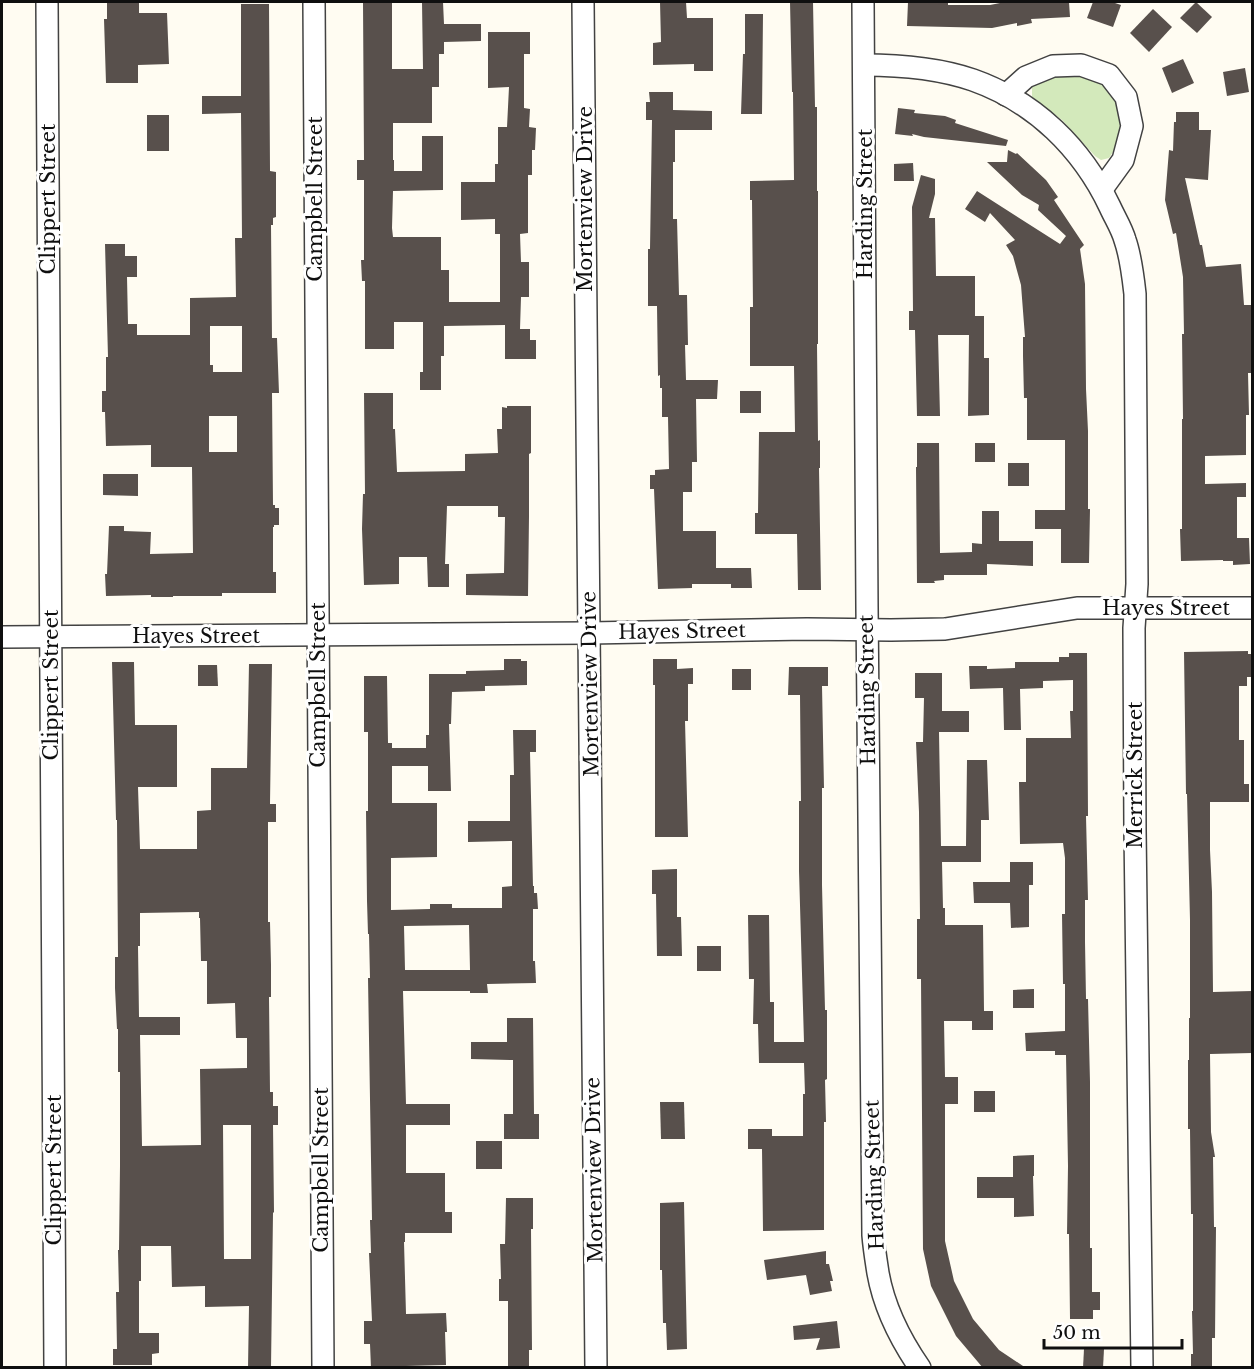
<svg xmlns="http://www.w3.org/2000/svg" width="1254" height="1369" font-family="'Libre Baskerville',serif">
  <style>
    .green { fill: #d3e9bb }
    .building { fill: #58504c; fill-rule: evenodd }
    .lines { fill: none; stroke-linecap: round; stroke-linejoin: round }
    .minor-casing { stroke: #424242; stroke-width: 24 }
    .minor { stroke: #fff; stroke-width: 21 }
    .labels { text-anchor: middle; stroke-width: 6; stroke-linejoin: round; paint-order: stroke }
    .street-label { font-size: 20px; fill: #0f0f0f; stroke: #fff }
  </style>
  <rect width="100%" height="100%" fill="#fffcf2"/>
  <path class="green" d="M1056 72 1087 74 1106 86 1118 104 1121 126 1119 143 1109 158 1101 160 1095 156 1062 120 1032 97V86L1041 78Z"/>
  <g class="building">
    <path d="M107 2H139V13H167L169 64 138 65V83H106L104 19H107Z"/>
    <path d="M363 2H392V69H423L422 2H443L444 24H481V41L444 42V54H439V87H432V123H393V160H394V171H422V136H443V190L393 191 392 228 393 237H441V270H449V302H500V234H495V219L461 220V182H495V164H498V127H507L509 87 488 88V32H530V54H524V108L530 109 529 127 536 128 535 150H532V175H528V233L520 234 521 262H529V297H521L520 329H530V340H536V359H505V325L444 326V356H441V390H420V372H423V322H394V349H365V281H362L361 260H364V180H357V160H364Z"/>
    <path d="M660 2H686L687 18H713V71H694V64L653 65V43L661 42Z"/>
    <path d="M790 2H813L815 107H817V191H818V344H817L818 441 820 440V468H819L821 590H798L797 534H755V513H758L759 432H795L794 366H750V307H753L752 200H750V181L794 180 793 92H792Z"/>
    <path d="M908 2H948V5H990L1005 2H1069L1070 17 1031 19 1032 23 1017 26V23L992 28 907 26Z"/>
    <path d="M1093 2H1112L1121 5 1113 27 1087 18Z"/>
    <path d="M1196 2 1212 17 1197 33 1180 18Z"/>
    <path d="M241 4H269L270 171 276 172V217L273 218V225H271L272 338H277L279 393H272L273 505H275V508H279V525H274V527H273V572H276V593H222V596H173V597H151V595L106 596 105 574H107L109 526H124V531L151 532 150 554 193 553 192 467H151V445L106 446 105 412H102V391H106V357H108L105 244H125V256H137V277H127L128 324H137V335H190V298L236 297 235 238H242L241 113 202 114V96H241ZM210 326H242V372H213V365H210ZM209 416H237V452H209Z"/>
    <path d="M1153 9 1172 27 1149 52 1130 33Z"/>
    <path d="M745 14H763L762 114H741L743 54H745Z"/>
    <path d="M1183 59 1194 83 1172 93 1162 68Z"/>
    <path d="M1245 68 1249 92 1227 96 1223 72Z"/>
    <path d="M649 92H673V110L712 111V130H675V162H673V219H677L679 295H687L688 345H685L686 380H718L717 399H696L697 462H692V492H683V531H716V568H751L752 588H731V584H692V588L658 589 654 489H650V475H655V470L669 469 668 417H662V388H660V375L658 376 657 306H648V249H650L652 120H646V102H650Z"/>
    <path d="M898 108 915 110 914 113 945 116 956 120 955 123 1008 140 1006 146 924 137 912 134 913 136 895 134Z"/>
    <path d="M1176 112H1199V130H1211L1208 180 1185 178 1200 245H1202L1206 267 1241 264 1244 305H1251L1252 373H1248L1249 415H1246V455L1205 456V484L1246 483V497H1237V538H1249L1250 564 1233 565V561H1223V560L1181 561 1180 529H1182V419H1183L1182 334H1184L1183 277 1176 233 1173 234 1165 200 1169 150 1173 151 1174 122H1176Z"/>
    <rect x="147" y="115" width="22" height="36"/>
    <path d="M1008 150 1016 154 1017 153 1046 180 1058 197 1054 200 1084 245 1080 249 1085 284 1086 389 1088 431V509H1090L1089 563H1061V529H1035V510H1065V440H1027V398H1024L1023 356V337H1025L1021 285 1013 256 1006 245 1015 240 990 213 985 222 965 209 977 191 1060 244 1066 236 1038 210 1039 205 1022 195 987 162H1007Z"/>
    <path d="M913 163 914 181H894V164Z"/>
    <path d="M921 175 935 179V194L929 218H935L936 276H975V316H984V358H989V415L968 416 969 335H938L940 416H917L915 330H909V311H913L912 207Z"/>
    <rect x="740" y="391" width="21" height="22"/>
    <path d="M364 393H393V429H395L397 472 465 471V454L498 453 497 429H502V407L507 408V406H531V453L529 454V516L528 596 466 595V574L504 573 505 517H498V506H447L445 564H449V587H428L427 557H399V584L364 585 362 529 363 494H365Z"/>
    <path d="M917 443H939L940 553 972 552V543L982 544V511H999V541H1033V566L987 564V575H944V580L934 581 935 583H917L916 467H917Z"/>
    <rect x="975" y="443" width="20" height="19"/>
    <rect x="1008" y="463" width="21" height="23"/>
    <path d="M103 474H138V496L103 495Z"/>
    <path d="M1248 651V654H1252V677H1247V686H1239V740H1244V784H1249V802H1210V850L1212 892 1213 992 1252 991V1053L1210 1054 1211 1132 1215 1157H1213L1214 1227H1216L1215 1338H1212V1368H1191V1354H1193L1192 1311H1193V1214H1191L1190 1129H1188V1060H1189V1018H1190V920L1187 794H1186L1184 652Z"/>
    <path d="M1069 653H1087L1088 816H1086L1088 900H1085V942L1086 999H1088L1090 1082V1248H1092V1292H1100V1310H1093V1319H1070L1069 1234H1067L1068 1166 1066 1055H1055V1051H1026L1025 1033 1065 1031V984H1063L1062 914H1065V858L1063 843 1020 844 1019 782H1026V738H1071L1070 711H1073V680L1043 681V688L1020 689 1021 730H1004L1003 688 970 689 969 666H987V669L1015 668V662H1059V657H1069Z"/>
    <path d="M504 659H521V661H527V685L485 686V691L452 692 451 724H449L451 791H428V766H392V803H437V857L391 858V910L430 909V904H452V908H502V887L512 886V841L468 842V821H510V775H514L513 730H536V752H530L533 886H534V893H537L538 909H533V961H535L536 983 487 984 488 993H470V991H403L406 1104H450V1125H406V1173H445V1212H452V1233H405V1242H404L406 1314 446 1313 447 1332H445L446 1365 406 1366V1368H371L370 1344H364V1321H372L369 1253H371L370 1220H372L368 978H370L369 934H368L367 901 366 811H368V732H364V676H387L388 743H392V748H426V735H429V674H466V671L504 670ZM469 925 470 970H405L404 926Z"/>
    <path d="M653 659H677V669L693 668V684H688V721H685L688 837H655V685H653Z"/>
    <path d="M112 662H134L135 725H177V787H138L140 849H197V811L211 810V768H247L249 664H272L270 804H276V822H268V922H270L271 965V997H269L270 1092H273V1106H278V1125H273L274 1212 273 1213 271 1368H248L249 1306 205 1307V1286L172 1287 171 1246H141V1281H139V1333H159V1353L152 1354V1365H113V1349H117L116 1292H119L118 1250H119L120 1166V1072H118V1029H117L115 988V957H118L117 820H116ZM199 912V918H200L201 961H207V1004L235 1003 236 1038H247V1068L200 1069 201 1145 142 1146 140 1035H180V1017H139L138 946H140V913ZM223 1125H251V1259H224Z"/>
    <path d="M198 665H217L218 686H198Z"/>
    <path d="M789 667H828V686H822L824 788H822V885L824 969 825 1010H827V1079L825 1080 826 1122H824V1230L763 1231 762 1149H748V1129H772V1136H803V1094H805L804 1063H759L758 1024H753L754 979H749L748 915H769L770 1002H774V1042H804L799 871V801H801L800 695H788Z"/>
    <rect x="732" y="669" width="19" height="21"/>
    <path d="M915 673H942V711H969V732H939L941 846H966L967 760H987L989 820H981V862H942L943 908H945V925H983L984 1011H993V1030H972V1021H944L945 1077H958V1104H945V1241L954 1281 973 1319 999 1350 1026 1368H983L956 1336 931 1286 923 1249 921 979H917V919H920L919 812 916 742H923L924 698H915Z"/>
    <path d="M1010 862H1033V885H1029V927L1011 928 1010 903H974L973 882H1010Z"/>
    <path d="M677 869V917H681L682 956H657L656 894H652V870Z"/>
    <rect x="697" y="946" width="24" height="25"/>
    <path d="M1034 989V1008H1013V990Z"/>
    <path d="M507 1018H533L534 1114H539V1139H504V1114H513V1060L471 1059V1042H507Z"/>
    <rect x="974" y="1091" width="21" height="21"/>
    <path d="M660 1102H684L685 1139H661Z"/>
    <rect x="476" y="1141" width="26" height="28"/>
    <path d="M1034 1155V1176H1033L1034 1216 1014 1217V1198H977V1177H1013V1156Z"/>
    <path d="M506 1198H533V1229H531L532 1350H529V1368H508V1301H499V1279H501L500 1244H505Z"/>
    <path d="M684 1202 687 1349 667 1350 666 1323H663L662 1270H660V1203Z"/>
    <path d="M826 1251V1264H829L833 1281H830L832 1291 810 1295 806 1275 767 1280 764 1260Z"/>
    <path d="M837 1321 840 1348 816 1350 820 1338 794 1340 793 1326Z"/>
    <path d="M1084 1349H1104L1103 1368H1083Z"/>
  </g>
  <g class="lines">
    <g class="minor-casing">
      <g id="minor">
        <path d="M47 2 55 1368"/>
        <path d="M314 2 323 1368"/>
        <path d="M583 2 596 1368"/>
        <path d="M863 2 867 607 873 1235C874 1248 876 1260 878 1273 884 1307 900 1339 920 1368"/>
        <path d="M864 65C901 65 938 68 973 80 1035 102 1082 148 1110 207 1115 218 1122 229 1125 240 1131 257 1133 276 1135 294L1137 584 1134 628 1135 830 1142 1368"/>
        <path d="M1006 95 1026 77 1053 66 1081 65 1109 75 1126 97 1132 126 1123 160 1102 189"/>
        <path d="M2 637 590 633 807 629 891 630 945 629 1077 608H1252"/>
      </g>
    </g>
    <use href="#minor" class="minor"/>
  </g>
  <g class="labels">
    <g class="street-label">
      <text transform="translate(48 199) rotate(-90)" y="7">Clippert Street</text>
      <text transform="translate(315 199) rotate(-90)" y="7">Campbell Street</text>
      <text transform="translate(585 199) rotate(-90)" y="7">Mortenview Drive</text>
      <text transform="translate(865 204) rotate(-90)" y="7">Harding Street</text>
      <text x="1166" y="615">Hayes Street</text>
      <text transform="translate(682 631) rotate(-1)" y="7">Hayes Street</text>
      <text x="196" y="643">Hayes Street</text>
      <text transform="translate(590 684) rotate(-91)" y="7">Mortenview Drive</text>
      <text transform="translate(51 685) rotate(-90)" y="7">Clippert Street</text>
      <text transform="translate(318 685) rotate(-90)" y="7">Campbell Street</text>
      <text transform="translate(867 690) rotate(-91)" y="7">Harding Street</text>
      <text transform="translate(1135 775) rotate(-90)" y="7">Merrick Street</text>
      <text transform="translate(54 1170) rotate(-90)" y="7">Clippert Street</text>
      <text transform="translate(321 1170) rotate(-90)" y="7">Campbell Street</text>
      <text transform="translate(594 1170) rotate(-91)" y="7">Mortenview Drive</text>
      <text transform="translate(874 1175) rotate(-92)" y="7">Harding Street</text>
    </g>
  </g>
  <rect width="1254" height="1369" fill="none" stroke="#0f0f0f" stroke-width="6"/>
  <path d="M1044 1339v9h138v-9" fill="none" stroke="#0f0f0f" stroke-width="3"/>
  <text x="1053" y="1339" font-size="18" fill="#0f0f0f" stroke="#ffffff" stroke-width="4.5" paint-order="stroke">50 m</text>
</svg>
